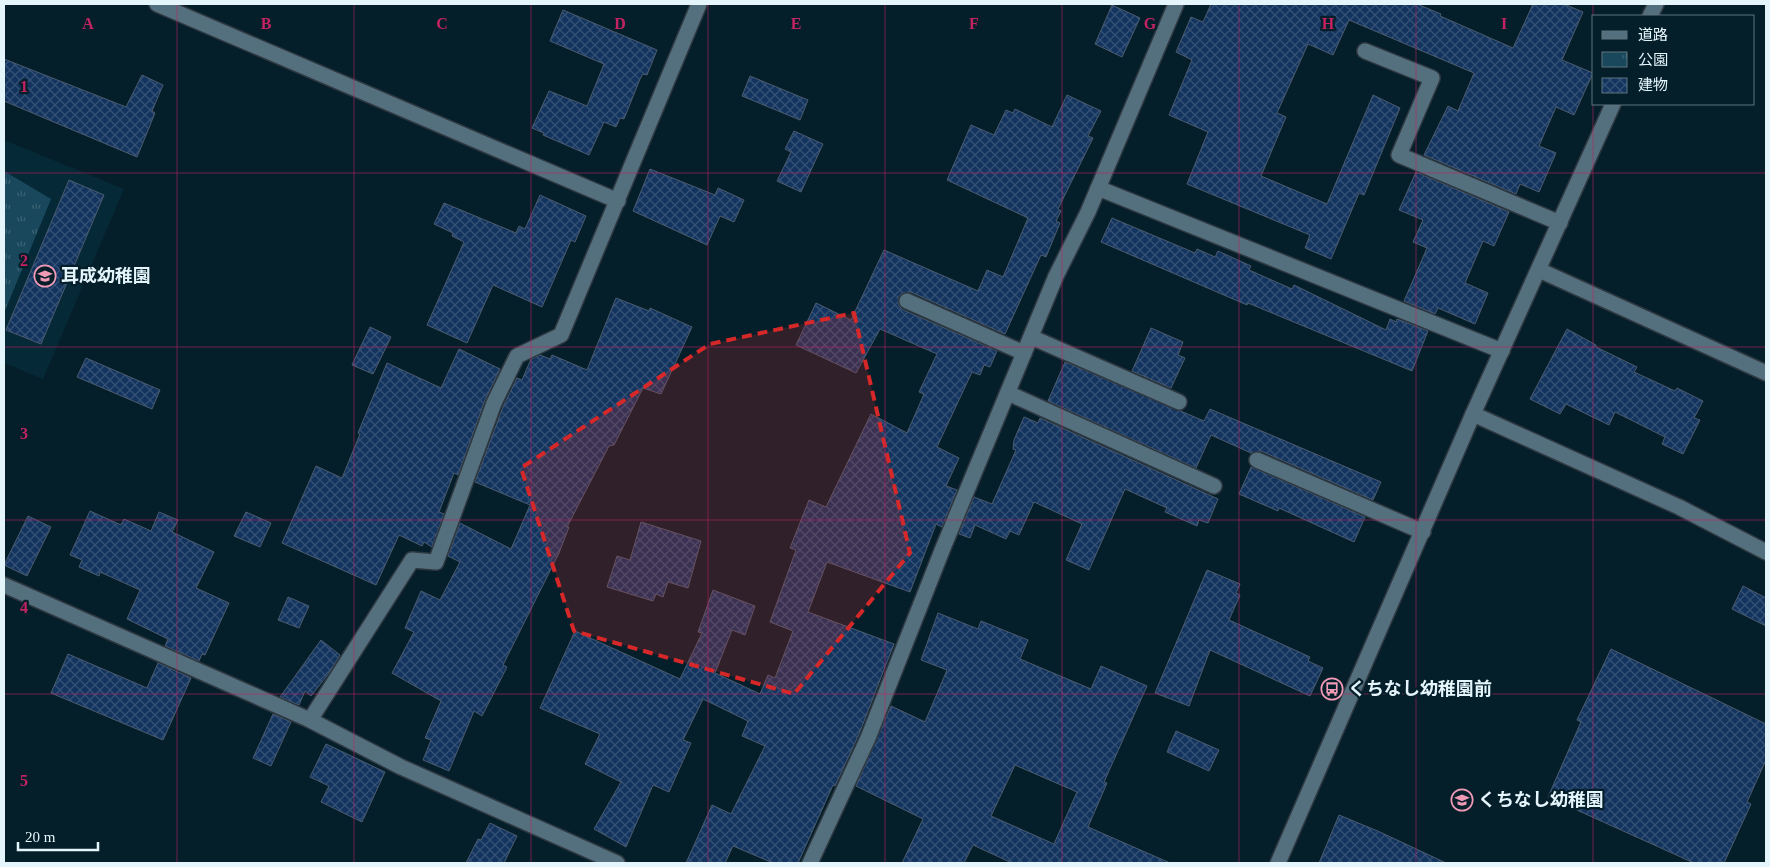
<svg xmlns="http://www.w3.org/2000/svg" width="1770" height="867" font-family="'Times New Roman','Noto Sans JP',serif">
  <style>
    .built { fill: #062938 }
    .park { fill: url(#park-tufts) }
    .building { fill: url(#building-cross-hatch); stroke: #4b5b6f; fill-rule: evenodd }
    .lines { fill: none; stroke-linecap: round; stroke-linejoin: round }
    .street-casing { stroke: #2e3841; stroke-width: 18 }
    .secondary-casing { stroke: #2e3841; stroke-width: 18 }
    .street { stroke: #546f7d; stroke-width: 15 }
    .secondary { stroke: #546f7d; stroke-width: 15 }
    .marked { fill: #d62828; fill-opacity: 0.2; stroke: #d62828; stroke-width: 4; stroke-dasharray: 10 6; stroke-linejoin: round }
    .grid { fill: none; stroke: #c42363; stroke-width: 1; stroke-opacity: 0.55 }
    .labels { text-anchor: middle; stroke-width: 4.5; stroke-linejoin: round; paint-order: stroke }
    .poi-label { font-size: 18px; font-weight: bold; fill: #e5f5fc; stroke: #051f2a; text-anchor: start }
    .grid-label { font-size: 16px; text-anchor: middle; font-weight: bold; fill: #c42363; stroke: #051f2a; stroke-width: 4.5; stroke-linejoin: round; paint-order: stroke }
  </style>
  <defs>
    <pattern id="park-tufts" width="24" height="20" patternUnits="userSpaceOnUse" patternTransform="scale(1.25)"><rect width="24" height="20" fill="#19485c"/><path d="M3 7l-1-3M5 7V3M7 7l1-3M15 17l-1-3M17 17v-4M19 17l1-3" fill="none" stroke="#3a6374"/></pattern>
    <pattern id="building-cross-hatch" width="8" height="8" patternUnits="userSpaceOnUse" patternTransform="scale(1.25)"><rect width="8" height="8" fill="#13345e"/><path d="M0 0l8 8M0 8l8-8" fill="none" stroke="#355276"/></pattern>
  </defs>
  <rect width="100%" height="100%" fill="#051f2a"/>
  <path class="built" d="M4 140 124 189 43 379 4 363Z"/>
  <path class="park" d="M4 171 51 199 4 313Z"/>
  <g class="building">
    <path d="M1211 4H1417L1441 14 1440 16 1513 48 1533 4H1564L1583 12 1562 60 1593 73 1574 115 1556 107 1539 146 1556 153 1539 192 1520 184 1516 194 1424 155 1448 106 1458 111 1474 73 1349 20 1333 55 1308 44 1277 113 1286 117 1261 176 1327 204 1373 95 1400 108 1364 195 1359 193 1331 259 1305 248 1310 235 1187 184 1208 132 1169 115 1192 60 1176 52 1191 17 1203 22Z"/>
    <path d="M1112 5 1140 18 1122 57 1095 44Z"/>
    <path d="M563 10 657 50 647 75 643 74 640 79 624 119 620 118 616 127 604 122 589 155 543 135 544 133 532 128 549 91 587 106 604 64 550 41Z"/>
    <path d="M4 59 126 107 142 75 163 85 152 111 155 113 137 157 4 101Z"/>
    <path d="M750 76 808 100 800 120 742 96Z"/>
    <path d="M1067 95 1101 111 1088 136 1093 138 1058 209 1061 211 1056 221 1060 223 1046 257 1041 255 1005 334 911 292 902 293 898 298 899 306 903 310 997 351 990 367 984 365 980 375 972 372 937 447 959 458 946 486 957 490 942 527 936 524 910 592 827 562 808 612 894 644 859 734 835 786 833 785 798 863H773L733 846 725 863H686L712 805 731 814 765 746 742 736 748 721 703 699 683 740 691 743 669 792 653 785 626 847 594 829 621 782 585 764 600 734 540 708 575 631 680 679 702 633 698 632 713 590 755 606 745 635 732 630 715 673 760 694 768 675 775 678 793 631 770 622 796 550 790 548 809 500 826 507 871 414 907 433 924 394 919 392 937 354 880 329 856 373 796 345 816 303 851 320 884 250 978 291 987 270 1003 277 1028 218 947 180 971 125 994 135 1006 110 1013 113 1015 109 1052 127Z"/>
    <path d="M794 131 823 144 801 192 777 181 791 152 785 149Z"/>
    <path d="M650 169 715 195 718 188 744 200 734 222 720 216 707 245 633 211Z"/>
    <path d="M1416 172 1509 212 1494 246 1483 241 1465 283 1488 293 1475 324 1438 308 1435 314 1404 301 1427 248 1413 242 1423 220 1399 210Z"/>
    <path d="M69 180 104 195 41 344 6 330Z"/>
    <path d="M540 195 586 216 575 242 571 240 542 307 493 285 467 343 427 325 464 242 452 236 453 233 434 224 444 203 516 233 519 226 525 229Z"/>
    <path d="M1112 218 1195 253 1197 249 1215 257 1218 251 1251 266 1249 270 1292 289 1294 285 1386 330 1390 319 1396 322 1397 319 1428 331 1412 371 1248 303 1247 305 1101 242Z"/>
    <path d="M616 298 649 311 650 308 692 327 661 394 643 388 614 445 609 446 567 527H569L559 553 503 665 507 667 482 716 474 711 449 771 423 760 431 740 425 738 441 701 392 673 414 632 405 628 421 591 440 600 460 562 448 556 460 523 511 549 530 505 475 482 503 407 517 378 522 380 531 359 540 355 550 359 552 355 587 370Z"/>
    <path d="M370 327 391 337 373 374 352 365Z"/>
    <path d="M1151 328 1183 342 1178 355 1185 358 1171 388 1132 371Z"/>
    <path d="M1567 329 1596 345V347L1637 367 1634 372 1675 391 1677 388 1703 401 1694 418 1700 420 1683 454 1662 444 1665 437 1615 412 1609 425 1566 404 1560 414 1530 399Z"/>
    <path d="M459 349 500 369 485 400 458 475 454 473 439 512 444 514 432 547 424 542 422 546 399 535 376 585 282 543 316 466 342 478 360 434 358 433 387 363 441 388Z"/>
    <path d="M86 358 160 390 152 409 77 377Z"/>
    <path d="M1065 362 1204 421 1210 409 1381 482 1373 500 1261 451 1251 453 1211 435 1196 468 1048 401Z"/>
    <path d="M1024 417 1038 423 1040 418 1218 499 1208 523 1199 520 1197 526 1165 512 1167 508 1125 489 1089 570 1066 560 1082 524 1034 502 1019 535 1010 531 1006 539 975 525 970 538 959 534 974 497 992 504 1016 450 1013 449 1014 440Z"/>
    <path d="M1251 467 1365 517 1354 542 1279 508 1278 511 1239 494Z"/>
    <path d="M90 511 121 525 124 519 151 531 159 512 178 520 172 532 214 552 196 588 229 603 205 655 202 654 199 661 165 646 168 639 127 619 140 590 100 572 99 576 79 567 82 560 70 555Z"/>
    <path d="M246 512 271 523 260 547 234 536Z"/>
    <path d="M28 516 51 527 27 576 4 565Z"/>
    <path d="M641 522 701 541 688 588 668 582 663 597 656 594 653 601 607 587 617 556 630 560Z"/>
    <path d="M1207 570 1240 584 1236 593 1240 595 1229 620 1310 657 1308 661 1323 668 1310 696 1210 650 1189 706 1155 693Z"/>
    <path d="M1743 586 1766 598V626L1732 609Z"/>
    <path d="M288 597 309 606 299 628 278 620Z"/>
    <path d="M938 613 978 629 981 621 1028 640 1020 659 1091 689 1101 666 1147 686 1104 782 1107 783 1088 827 1170 863H1012L973 845 964 863H902L923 819 856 786 891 706 925 722 947 670 921 660ZM1015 765 1077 792 1054 844 991 816Z"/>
    <path d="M321 640 340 655 329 673 311 696 305 691 299 705 280 697Z"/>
    <path d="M1611 649 1766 724V760L1747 802 1751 804 1724 863H1694L1548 797 1581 722 1577 720Z"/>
    <path d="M68 654 147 688 158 663 191 678 163 740 51 693Z"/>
    <path d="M273 714 291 722 271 766 253 758Z"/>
    <path d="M1176 731 1219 750 1209 771 1167 752Z"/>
    <path d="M326 744 385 772 362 822 321 802 329 786 310 777Z"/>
    <path d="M1339 815 1380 832 1446 863H1319Z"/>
    <path d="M490 823 517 836 504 863H466L478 839 481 840Z"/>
  </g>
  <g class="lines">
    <g class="street-casing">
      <g id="street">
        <path d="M157 4 618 201"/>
        <path d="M1365 51 1432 78 1399 155 1560 223"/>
        <path d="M1098 188 1502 351"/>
        <path d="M1539 270 1766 373"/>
        <path d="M907 301 1024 353"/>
        <path d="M1031 337 1179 402"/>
        <path d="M1008 393 1214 486"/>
        <path d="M1473 414 1679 507 1766 552"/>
        <path d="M1257 460 1423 532"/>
        <path d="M310 720 412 560 436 562 494 403 517 356 561 335 699 4"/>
        <path d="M810 863 868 738 943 548 1056 276 1088 212 1176 4"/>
      </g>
    </g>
    <g class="secondary-casing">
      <g id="secondary">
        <path d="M1650 16 1656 4"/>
        <path d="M4 585 310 720 401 767 617 863"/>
        <path d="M1278 863 1473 414 1613 104"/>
      </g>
    </g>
    <use href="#street" class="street"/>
    <use href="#secondary" class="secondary"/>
  </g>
  <path class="marked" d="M854 313 910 553 794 694 574 631 521 468 710 344Z"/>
  <path class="grid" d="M177 4V863M354 4V863M531 4V863M708 4V863M885 4V863M1062 4V863M1239 4V863M1416 4V863M1593 4V863M4 173H1766M4 347H1766M4 520H1766M4 694H1766"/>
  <defs>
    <g id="school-ring" transform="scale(1.125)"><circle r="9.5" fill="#051f2a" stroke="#f09ab6" stroke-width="1.5"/><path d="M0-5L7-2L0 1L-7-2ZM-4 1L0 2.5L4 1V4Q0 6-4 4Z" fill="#f09ab6"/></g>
    <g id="bus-ring" transform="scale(1.125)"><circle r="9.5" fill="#051f2a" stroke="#f09ab6" stroke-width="1.5"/><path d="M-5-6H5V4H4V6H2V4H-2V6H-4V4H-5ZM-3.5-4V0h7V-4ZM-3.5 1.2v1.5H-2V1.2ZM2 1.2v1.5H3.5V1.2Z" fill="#f09ab6"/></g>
  </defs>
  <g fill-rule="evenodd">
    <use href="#school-ring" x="45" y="276"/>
    <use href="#bus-ring" x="1332" y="689"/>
    <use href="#school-ring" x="1462" y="800"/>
  </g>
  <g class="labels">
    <g class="poi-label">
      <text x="61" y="282">耳成幼稚園</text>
      <text x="1348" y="695">くちなし幼稚園前</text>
      <text x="1478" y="806">くちなし幼稚園</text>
    </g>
  </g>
  <g class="grid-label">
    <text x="88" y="29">A</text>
    <text x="266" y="29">B</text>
    <text x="442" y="29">C</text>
    <text x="620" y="29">D</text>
    <text x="796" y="29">E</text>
    <text x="974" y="29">F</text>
    <text x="1150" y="29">G</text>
    <text x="1328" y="29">H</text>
    <text x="1504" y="29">I</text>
    <text x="24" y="92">1</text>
    <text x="24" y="266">2</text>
    <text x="24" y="439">3</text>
    <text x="24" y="613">4</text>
    <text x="24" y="786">5</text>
  </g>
  <rect width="1770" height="867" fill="none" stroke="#e5f5fc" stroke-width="10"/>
  <rect x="1592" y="15" width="162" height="90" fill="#051f2a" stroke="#5f757e"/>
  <rect x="1602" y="31" width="25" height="8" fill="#546f7d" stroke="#5f757e"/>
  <text x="1638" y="40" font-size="15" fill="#e5f5fc">道路</text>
  <rect x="1602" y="52" width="25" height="15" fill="url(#park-tufts)" stroke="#5f757e"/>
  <text x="1638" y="65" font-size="15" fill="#e5f5fc">公園</text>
  <rect x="1602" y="78" width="25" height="15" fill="url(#building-cross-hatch)" stroke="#5f757e"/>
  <text x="1638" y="90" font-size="15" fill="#e5f5fc">建物</text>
  <path d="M18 842v8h80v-8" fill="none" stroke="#e5f5fc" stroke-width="2.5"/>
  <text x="25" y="842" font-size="15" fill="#e5f5fc" stroke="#051f2a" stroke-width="4" paint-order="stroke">20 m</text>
</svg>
